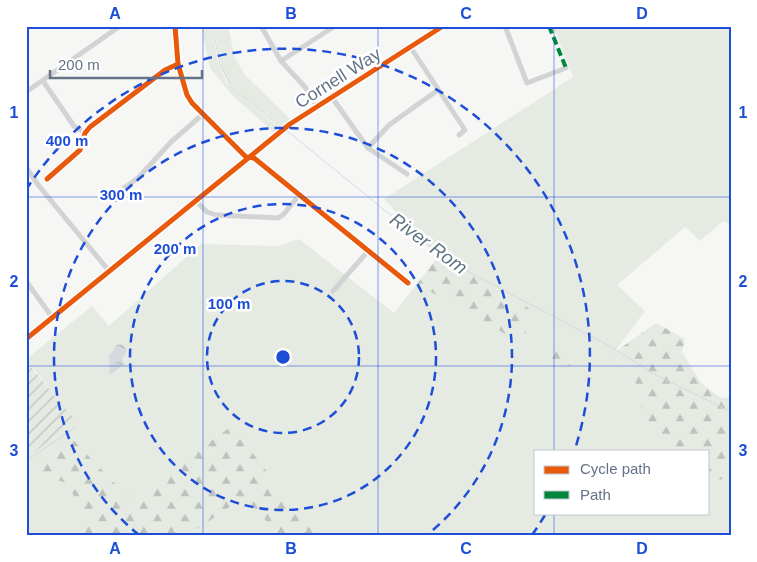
<svg xmlns="http://www.w3.org/2000/svg" width="757" height="562" font-family="Arial,sans-serif">
  <style>
    .grass { fill: #e5eae3 }
    .forest { fill: url(#forest-firs) }
    .garden { fill: url(#garden-furrows) }
    .water { fill: url(#water-ripples) }
    .lines { fill: none; stroke-linecap: round; stroke-linejoin: round }
    .stream { stroke: #d4dade; stroke-width: 1 }
    .street { stroke: #d2d3d4; stroke-width: 5 }
    .quiet { stroke: #00873e; stroke-width: 4; stroke-dasharray: 8 4; stroke-linecap: butt }
    .cycleway-casing { stroke: #fff; stroke-width: 8 }
    .cycleway { stroke: #e8590c; stroke-width: 5 }
    .grid { fill: none; stroke: #1d4ed8; stroke-width: 1; stroke-opacity: 0.55 }
    .ring { fill: none; stroke: #1d4ed8; stroke-width: 2.5; stroke-dasharray: 9 6 }
    .labels { text-anchor: middle; stroke-width: 5; stroke-linejoin: round; paint-order: stroke }
    .street-label { font-size: 18px; fill: #647388; stroke: #fff }
    .water-label { font-size: 19px; font-style: italic; fill: #5f7584; stroke: #fff }
    .centre { fill: #1d4ed8; stroke: #fff; stroke-width: 2.5 }
    .ring-label { font-size: 15px; text-anchor: middle; font-weight: bold; fill: #1d4ed8; stroke: #fff; stroke-width: 5; stroke-linejoin: round; paint-order: stroke }
    .neatline { fill: none; stroke: #1d4ed8; stroke-width: 2 }
    .grid-label { font-size: 16px; text-anchor: middle; font-weight: bold; fill: #1d4ed8 }
  </style>
  <defs>
    <pattern id="forest-firs" width="22" height="20" patternUnits="userSpaceOnUse" patternTransform="scale(1.25)"><rect width="22" height="20" fill="#e5eae3"/><path d="M5 1l3.5 6h-7zM16 11l3.5 6h-7z" fill="#bdc2be"/></pattern>
    <pattern id="garden-furrows" width="10" height="10" patternUnits="userSpaceOnUse" patternTransform="scale(1.25)"><rect width="10" height="10" fill="#e5eae3"/><path d="M-1 1l2-2M0 10L10 0M9 11l2-2" fill="none" stroke="#bdc2be"/></pattern>
    <pattern id="water-ripples" width="26" height="14" patternUnits="userSpaceOnUse" patternTransform="scale(1.25)"><rect width="26" height="14" fill="#d4dade"/><path d="M2 4q2-2 4 0t4 0M15 11q2-2 4 0t4 0" fill="none" stroke="#b0b5ba"/></pattern>
  </defs>
  <rect width="100%" height="100%" fill="#f6f7f5"/>
  <g class="grass">
    <path d="M201 26H211L218 62 227 84 279 128 273 132 232 95 210 68Z"/>
    <path d="M213 26H228L235 58 245 75 290 119 281 126 266 115 269 113H264C254 105 243 97 234 88 218 72 219 47 213 26Z"/>
    <path d="M553 26H731V225L723 221 700 241 685 227 617 285 645 311 613 354 639 371 634 388 659 451H536V513H708V486L722 479 731 471V536H26V458L75 421 26 359 92 306 109 326 201 244 278 246 299 239 394 313 438 257 384 199 573 77Z"/>
  </g>
  <g class="forest">
    <path d="M438 257 529 308 525 325 528 347 417 284Z"/>
    <path d="M656 323 685 339 682 352 702 384 721 398 731 397V471L722 479 708 486V451H659L634 388 639 371 612 354Z"/>
    <path d="M545 347 562 352 574 360 569 367 544 355Z"/>
    <path d="M232 426 316 536H280L244 497 187 536H84L82 533 85 514 66 483 31 471 73 440 130 499Z"/>
  </g>
  <path class="garden" d="M26 361 76 421 26 458Z"/>
  <path class="water" d="M122 344 127 350 122 359 124 364 110 375 109 357 117 345Z"/>
  <g class="lines">
    <g class="stream">
      <path d="M212 26 220 64 231 87 282 128"/>
      <path d="M286 130 446 260 606 344 656 375 731 412"/>
      <path d="M26 461 76 427"/>
    </g>
    <g class="street">
      <path d="M175 26 178 64 187 95 192 103 246 157 254 158 408 283"/>
      <path d="M261 26 281 61 305 87 318 108"/>
      <path d="M429 26 433 33"/>
      <path d="M505 26 527 83 566 68"/>
      <path d="M411 48 465 130 459 135"/>
      <path d="M281 61 335 26"/>
      <path d="M43 81 74 126 85 133"/>
      <path d="M26 92 120 26"/>
      <path d="M333 99 368 148 407 174"/>
      <path d="M368 148 389 125 438 90"/>
      <path d="M26 167 39 186 109 271"/>
      <path d="M47 179 80 150 85 133 90 127 165 70 178 64"/>
      <path d="M124 188 138 178 171 142 203 114"/>
      <path d="M196 201 207 212 216 215 278 218 283 215 300 194"/>
      <path d="M26 281 52 317"/>
      <path d="M333 291 369 250"/>
      <path d="M26 339 290 124 443 26"/>
    </g>
    <path class="quiet" d="M549 26 566 68"/>
    <g class="cycleway-casing">
      <g id="cycleway">
        <path d="M175 26 178 64 187 95 192 103 246 157 254 158 408 283"/>
        <path d="M47 179 80 150 85 133 90 127 165 70 178 64"/>
        <path d="M26 339 290 124 443 26"/>
      </g>
    </g>
    <use href="#cycleway" class="cycleway"/>
  </g>
  <path class="grid" d="M203 26V536M378 26V536M554 26V451M26 197H731M26 366H731M554 513V536"/>
  <g class="ring">
    <circle cx="283" cy="357" r="76"/>
    <circle cx="283" cy="357" r="153"/>
    <path d="M139 535A229 229 0 1 1 427 535"/>
    <path d="M545 515A306 306 0 0 1 532 535M26 190A306 306 0 0 1 575 449"/>
  </g>
  <g class="labels">
    <g class="street-label">
      <text transform="translate(338 78) rotate(-32)" y="6">Cornell Way</text>
    </g>
    <g class="water-label">
      <text transform="translate(429 243) rotate(36)" y="7">River Rom</text>
    </g>
  </g>
  <circle cx="283" cy="357" r="8" class="centre"/>
  <g class="ring-label">
    <text x="67" y="146">400 m</text>
    <text x="121" y="200">300 m</text>
    <text x="175" y="254">200 m</text>
    <text x="229" y="309">100 m</text>
  </g>
  <rect width="757" height="562" fill="none" stroke="#ffffff" stroke-width="55"/>
  <rect x="534" y="450" width="175" height="65" fill="#ffffff" stroke="#c1c7cf"/>
  <rect x="544" y="466" width="25" height="8" fill="#e8590c" stroke="#c1c7cf"/>
  <text x="580" y="474" font-size="15" fill="#647388">Cycle path</text>
  <rect x="544" y="491" width="25" height="8" fill="#00873e" stroke="#c1c7cf"/>
  <text x="580" y="500" font-size="15" fill="#647388">Path</text>
  <path d="M50 70v8h152v-8" fill="none" stroke="#647388" stroke-width="2.5"/>
  <text x="58" y="70" font-size="15" fill="#647388" stroke="#ffffff" stroke-width="4" paint-order="stroke">200 m</text>
  <rect x="28" y="28" width="702" height="506" class="neatline"/>
  <g class="grid-label">
    <text x="115" y="19">A</text>
    <text x="291" y="19">B</text>
    <text x="466" y="19">C</text>
    <text x="642" y="19">D</text>
    <text x="14" y="118">1</text>
    <text x="743" y="118">1</text>
    <text x="14" y="287">2</text>
    <text x="743" y="287">2</text>
    <text x="14" y="456">3</text>
    <text x="743" y="456">3</text>
    <text x="115" y="554">A</text>
    <text x="291" y="554">B</text>
    <text x="466" y="554">C</text>
    <text x="642" y="554">D</text>
  </g>
</svg>
